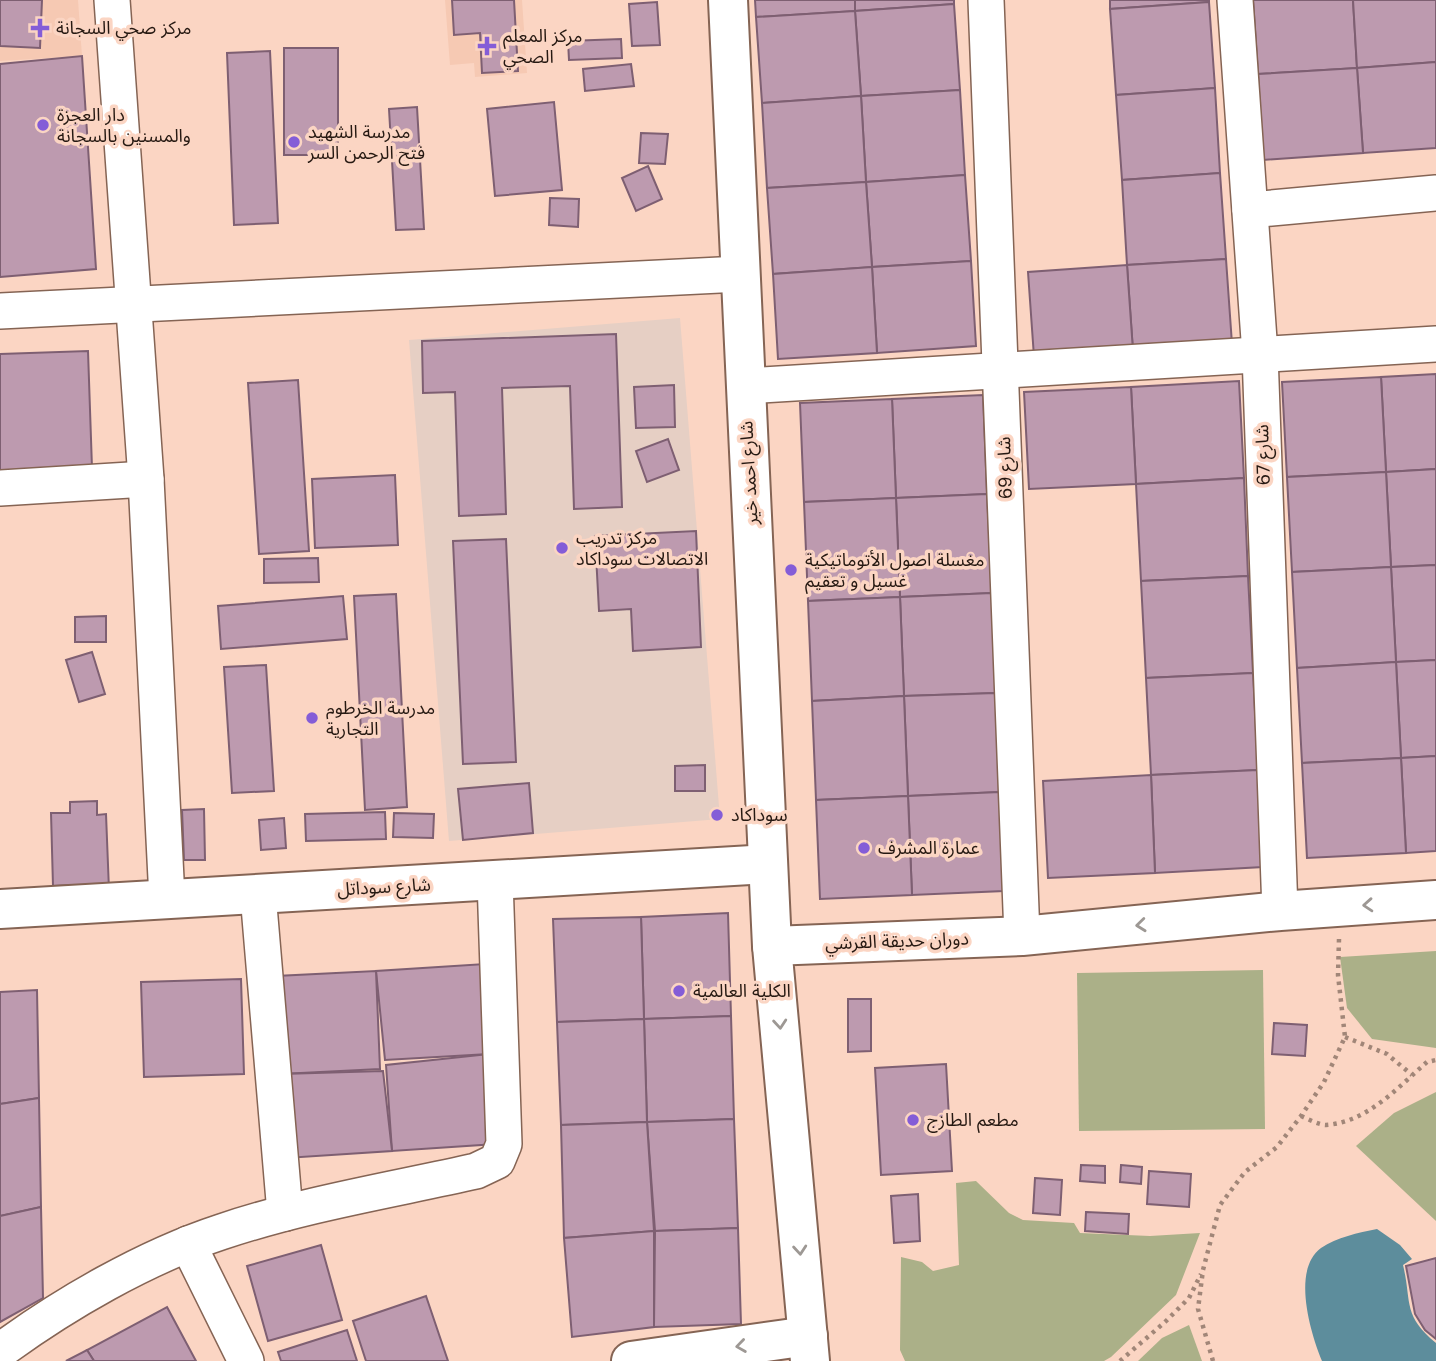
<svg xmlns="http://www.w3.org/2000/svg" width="1436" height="1361" font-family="Poppins,'Noto Sans Arabic',sans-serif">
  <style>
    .built { fill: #f6c9b3 }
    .education { fill: #e6cfc4 }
    .green { fill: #abb088 }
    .water { fill: #5d8d9c }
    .building { fill: #bd9aaf; stroke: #7e5f72; stroke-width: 2 }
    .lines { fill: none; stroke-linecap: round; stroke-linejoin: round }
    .minor-casing { stroke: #856454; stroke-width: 38 }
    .tertiary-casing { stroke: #856454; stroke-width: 42 }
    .secondary-casing { stroke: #856454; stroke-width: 42 }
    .path { stroke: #a18678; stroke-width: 4.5; stroke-dasharray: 3.5 5; stroke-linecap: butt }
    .minor { stroke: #fff; stroke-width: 35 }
    .tertiary { stroke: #fff; stroke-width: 38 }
    .secondary { stroke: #fff; stroke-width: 38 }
    .oneway { stroke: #9d9894 }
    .poi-dot { fill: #845dd7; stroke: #fbd5c3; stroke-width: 2.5 }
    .labels { text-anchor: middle; stroke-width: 7; stroke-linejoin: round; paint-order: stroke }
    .poi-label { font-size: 18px; fill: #261912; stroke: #fbd5c3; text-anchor: start }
    .street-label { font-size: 18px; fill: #261912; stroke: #fbd5c3 }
  </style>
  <rect width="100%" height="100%" fill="#fbd5c3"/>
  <g class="built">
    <path d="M0 0H78L82 56 0 61Z"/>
    <path d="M445 0H522L527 73 475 77 474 63 450 65Z"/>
  </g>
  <path class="education" d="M680 318 720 819 449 841 409 340Z"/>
  <g class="green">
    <path d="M1436 951V1048L1372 1039 1347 1008 1340 957Z"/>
    <path d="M1263 970 1265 1129 1079 1131 1077 973Z"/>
    <path d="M1436 1092V1221L1356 1146 1394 1113Z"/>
    <path d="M976 1181 1009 1213 1023 1220 1074 1223 1080 1233 1150 1236 1200 1233 1176 1295 1111 1357 1104 1361H905L900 1350 901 1257 922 1262 933 1271 959 1265 956 1183Z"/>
    <path d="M1189 1325 1202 1361H1138L1162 1338Z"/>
  </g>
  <path class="water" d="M1377 1229 1400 1245 1412 1259 1403 1265C1412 1302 1402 1315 1436 1343V1361H1322C1311 1334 1291 1270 1321 1248 1337 1237 1358 1233 1377 1229Z"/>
  <g class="building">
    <path d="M0 0H42L40 48 0 46Z"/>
    <path d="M452 0H514L518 71 482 73 480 33 454 35Z"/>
    <path d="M755 0H855V11L756 17Z"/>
    <path d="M855 0H954V4L855 11Z"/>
    <path d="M1110 0H1209V2L1110 9Z"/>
    <path d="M1253 0H1353L1357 68 1258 74Z"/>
    <path d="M1353 0H1436V62L1357 68Z"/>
    <path d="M657 2 660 45 632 46 629 4Z"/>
    <path d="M1209 2 1215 88 1116 95 1110 9Z"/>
    <path d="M954 4 960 90 861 96 855 11Z"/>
    <path d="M855 11 861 96 762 103 756 17Z"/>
    <path d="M621 39 622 58 569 60 568 41Z"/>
    <rect x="284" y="48" width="54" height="107"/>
    <path d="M270 51 278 223 234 225 227 53Z"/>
    <path d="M82 56 96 269 0 277V64Z"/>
    <path d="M1436 62V148L1363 153 1357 68Z"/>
    <path d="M631 64 634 86 585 91 583 69Z"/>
    <path d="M1357 68 1363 153 1263 160 1258 74Z"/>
    <path d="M1215 88 1220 173 1122 180 1116 95Z"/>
    <path d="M960 90 965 175 866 182 861 96Z"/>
    <path d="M861 96 866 182 767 188 762 103Z"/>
    <path d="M554 102 562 190 495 196 487 109Z"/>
    <path d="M417 107 424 229 396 230 389 109Z"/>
    <path d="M641 133 668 134 665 164 639 163Z"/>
    <path d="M648 166 662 199 636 211 622 178Z"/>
    <path d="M1220 173 1226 259 1127 265 1122 180Z"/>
    <path d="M965 175 971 261 872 267 866 182Z"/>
    <path d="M866 182 872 267 773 274 767 188Z"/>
    <path d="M550 198 579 199 578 227 549 225Z"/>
    <path d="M1226 259 1232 344 1133 351 1127 265Z"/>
    <path d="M971 261 976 346 877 353 872 267Z"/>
    <path d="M1127 265 1133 351 1034 357 1028 272Z"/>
    <path d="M872 267 877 353 778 359 773 274Z"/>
    <path d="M616 334 622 507 574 509 570 386 502 388 506 514 459 516 455 392 423 393 422 341Z"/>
    <path d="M88 351 92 468 0 472V354Z"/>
    <path d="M1436 374V469L1386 472 1381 377Z"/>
    <path d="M1381 377 1386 472 1287 477 1282 382Z"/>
    <path d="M298 380 309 551 259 554 248 383Z"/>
    <path d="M1239 381 1244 478 1136 484 1131 387Z"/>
    <path d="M674 385 675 427 636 428 634 387Z"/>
    <path d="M1131 387 1136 484 1029 489 1024 392Z"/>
    <path d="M983 395 987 494 896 498 892 399Z"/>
    <path d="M892 399 896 498 804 502 800 403Z"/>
    <path d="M668 439 679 470 647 482 636 451Z"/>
    <path d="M1436 469V565L1391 567 1386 472Z"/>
    <path d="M1386 472 1391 567 1292 572 1287 477Z"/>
    <path d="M395 475 398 545 315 548 312 479Z"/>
    <path d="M1244 478 1248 576 1141 581 1136 484Z"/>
    <path d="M987 494 992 593 900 597 896 498Z"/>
    <path d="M896 498 900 597 808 601 804 502Z"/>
    <path d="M696 531 701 647 633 651 631 609 599 611 595 536Z"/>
    <path d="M506 539 516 762 463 764 453 541Z"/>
    <path d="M318 558 319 582 264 583V559Z"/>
    <path d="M1436 565V660L1396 662 1391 567Z"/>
    <path d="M1391 567 1396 662 1297 668 1292 572Z"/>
    <path d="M1248 576 1253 673 1146 678 1141 581Z"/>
    <path d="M992 593 996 693 904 696 900 597Z"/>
    <path d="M396 594 407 807 365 810 354 596Z"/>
    <path d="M343 596 347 639 221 649 218 606Z"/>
    <path d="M900 597 904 696 812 701 808 601Z"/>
    <path d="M106 616V642H75V617Z"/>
    <path d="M92 652 105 694 79 702 66 660Z"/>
    <path d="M1436 660V756L1401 758 1396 662Z"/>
    <path d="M1396 662 1401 758 1302 763 1297 668Z"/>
    <path d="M266 665 274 791 232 793 224 667Z"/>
    <path d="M1253 673 1258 770 1151 775 1146 678Z"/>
    <path d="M996 693 1000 792 908 796 904 696Z"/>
    <path d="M904 696 908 796 816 800 812 701Z"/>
    <path d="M1436 756V851L1406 853 1401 758Z"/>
    <path d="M1401 758 1406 853 1307 858 1302 763Z"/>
    <path d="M705 765V791H675V766Z"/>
    <path d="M1258 770 1263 867 1155 873 1151 775Z"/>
    <path d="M1151 775 1155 873 1048 878 1043 781Z"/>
    <path d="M529 783 533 833 463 840 458 789Z"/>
    <path d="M1000 792 1004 891 912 895 908 796Z"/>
    <path d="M908 796 912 895 820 899 816 800Z"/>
    <path d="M97 801V815L106 814 109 890 75 885 53 886 51 813H70V802Z"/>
    <path d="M204 809 205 860H184L182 810Z"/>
    <path d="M385 812 386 839 306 841 305 814Z"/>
    <path d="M394 813 434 814 433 838 393 837Z"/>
    <path d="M284 818 286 848 261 850 259 820Z"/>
    <path d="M728 913 731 1016 644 1019 641 917Z"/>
    <path d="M641 917 644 1019 557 1022 553 919Z"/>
    <path d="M485 964 489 1054 385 1060 376 971Z"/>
    <path d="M376 971 380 1069 281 1074 276 976Z"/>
    <path d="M241 979 244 1074 144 1077 141 982Z"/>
    <path d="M37 990 39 1098 0 1104V992Z"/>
    <path d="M848 999H871V1051L848 1052Z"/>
    <path d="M731 1016 734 1119 647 1122 644 1019Z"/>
    <path d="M644 1019 647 1122 561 1125 557 1022Z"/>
    <path d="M1274 1023 1307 1025 1305 1056 1272 1054Z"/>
    <path d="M489 1054 496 1144 392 1151 386 1065Z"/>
    <path d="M946 1064 952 1171 881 1175 875 1068Z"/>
    <path d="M383 1071 392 1151 286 1158 281 1074Z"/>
    <path d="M39 1098 41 1207 0 1216V1104Z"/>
    <path d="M734 1119 738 1228 655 1231 647 1122Z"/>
    <path d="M647 1122 654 1231 564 1238 561 1125Z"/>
    <path d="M1081 1165 1105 1166V1183L1080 1181Z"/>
    <path d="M1121 1165 1142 1167 1141 1184 1120 1182Z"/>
    <path d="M1149 1171 1191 1174 1189 1207 1147 1204Z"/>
    <path d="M1035 1178 1062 1180 1060 1215 1033 1213Z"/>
    <path d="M918 1194 920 1241 894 1243 891 1196Z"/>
    <path d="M41 1207 43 1298 0 1322V1216Z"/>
    <path d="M1086 1212 1129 1214 1128 1234 1085 1231Z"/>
    <path d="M738 1228 741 1324 654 1327 655 1231Z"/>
    <path d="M654 1231V1327L572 1337 564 1238Z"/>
    <path d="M321 1245 342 1320 268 1341 247 1266Z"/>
    <path d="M1436 1258V1339L1425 1330 1415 1314 1406 1266Z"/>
    <path d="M426 1296 448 1361H366L353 1321Z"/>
    <path d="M167 1307 196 1361H94L87 1350Z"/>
    <path d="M347 1330 357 1361H281L278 1352Z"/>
    <path d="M87 1350 94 1361H66Z"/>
  </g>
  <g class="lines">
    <g class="minor-casing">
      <g id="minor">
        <path d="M112 0 146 479 167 899"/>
        <path d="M986 0 1022 936"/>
        <path d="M1235 0 1260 354 1280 911"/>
        <path d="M1250 210 1436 193"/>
        <path d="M0 311 740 274"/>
        <path d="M745 386 1436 344"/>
        <path d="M0 488 146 479"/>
        <path d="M258 894 285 1213"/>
        <path d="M188 1244 246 1361"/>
        <path d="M0 1351C64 1304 145 1257 221 1232 304 1204 391 1190 476 1171L497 1161 504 1144 495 880"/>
      </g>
    </g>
    <g class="tertiary-casing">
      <path id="tertiary" d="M0 909 768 864"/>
    </g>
    <g class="secondary-casing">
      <g id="secondary">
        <path d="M728 0 772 946"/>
        <path d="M631 1361 808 1336"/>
        <path d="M810 1361 772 946 1022 936 1280 911 1436 900"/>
      </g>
    </g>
    <g class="path">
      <path d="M1345 1037 1387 1054 1412 1075"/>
      <path d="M1301 1116C1308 1119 1319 1125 1326 1125 1368 1122 1398 1087 1427 1062L1436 1060"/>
      <path d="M1120 1361 1165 1322 1189 1298 1201 1274"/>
      <path d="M1213 1361 1198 1309 1203 1270 1220 1205 1245 1172 1277 1147 1301 1116 1324 1082 1345 1037 1338 975 1339 939"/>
    </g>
    <use href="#minor" class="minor"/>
    <use href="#tertiary" class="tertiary"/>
    <use href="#secondary" class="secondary"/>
  </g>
  <defs><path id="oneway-chevron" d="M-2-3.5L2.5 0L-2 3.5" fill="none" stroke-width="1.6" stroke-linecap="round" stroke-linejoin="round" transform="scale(1.75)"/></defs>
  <g class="oneway">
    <use href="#oneway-chevron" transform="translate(1368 905) rotate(176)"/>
    <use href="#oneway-chevron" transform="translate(1141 925) rotate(174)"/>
    <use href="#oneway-chevron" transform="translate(780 1024) rotate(85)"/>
    <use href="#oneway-chevron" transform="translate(800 1250) rotate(85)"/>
    <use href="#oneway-chevron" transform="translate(741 1346) rotate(172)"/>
  </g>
  <g class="poi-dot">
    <path d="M36.5 17.5h7v7h7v7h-7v7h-7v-7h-7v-7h7z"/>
    <path d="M483.5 35.5h7v7h7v7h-7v7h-7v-7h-7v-7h7z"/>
    <circle cx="43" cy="125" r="7"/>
    <circle cx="294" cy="142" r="7"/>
    <circle cx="562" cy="548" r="7"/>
    <circle cx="791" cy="570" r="7"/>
    <circle cx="312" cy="718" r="7"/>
    <circle cx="717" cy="815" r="7"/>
    <circle cx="864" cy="848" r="7"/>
    <circle cx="679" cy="991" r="7"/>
    <circle cx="913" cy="1120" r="7"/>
  </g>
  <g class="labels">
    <g class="poi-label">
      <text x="56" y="34">مركز صحي السجانة</text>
      <text x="503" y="42">مركز المعلم<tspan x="503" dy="21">الصحي</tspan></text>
      <text x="57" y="121">دار العجزة<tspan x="57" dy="21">والمسنين بالسجانة</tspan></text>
      <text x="308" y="138">مدرسة الشهيد<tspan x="308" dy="21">فتح الرحمن السر</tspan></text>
      <text x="576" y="544">مركز تدريب<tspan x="576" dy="21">الاتصالات سوداكاد</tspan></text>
      <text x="805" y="566">مغسلة اصول الأتوماتيكية<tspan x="805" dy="21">غسيل و تعقيم</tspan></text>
      <text x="326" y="714">مدرسة الخرطوم<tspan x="326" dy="21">التجارية</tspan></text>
      <text x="731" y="821">سوداكاد</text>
      <text x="878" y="854">عمارة المشرف</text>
      <text x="693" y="997">الكلية العالمية</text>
      <text x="927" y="1126">مطعم الطازج</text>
    </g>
    <g class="street-label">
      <text transform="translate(1263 455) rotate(-92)" y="6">شارع 67</text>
      <text transform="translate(1005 468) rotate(-92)" y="6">شارع 69</text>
      <text transform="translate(749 473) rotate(-93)" y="6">شارع احمد خير</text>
      <text transform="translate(384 887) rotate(-3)" y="6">شارع سوداتل</text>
      <text transform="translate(897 941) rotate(-2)" y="6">دوران حديقة القرشي</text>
    </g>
  </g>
</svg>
